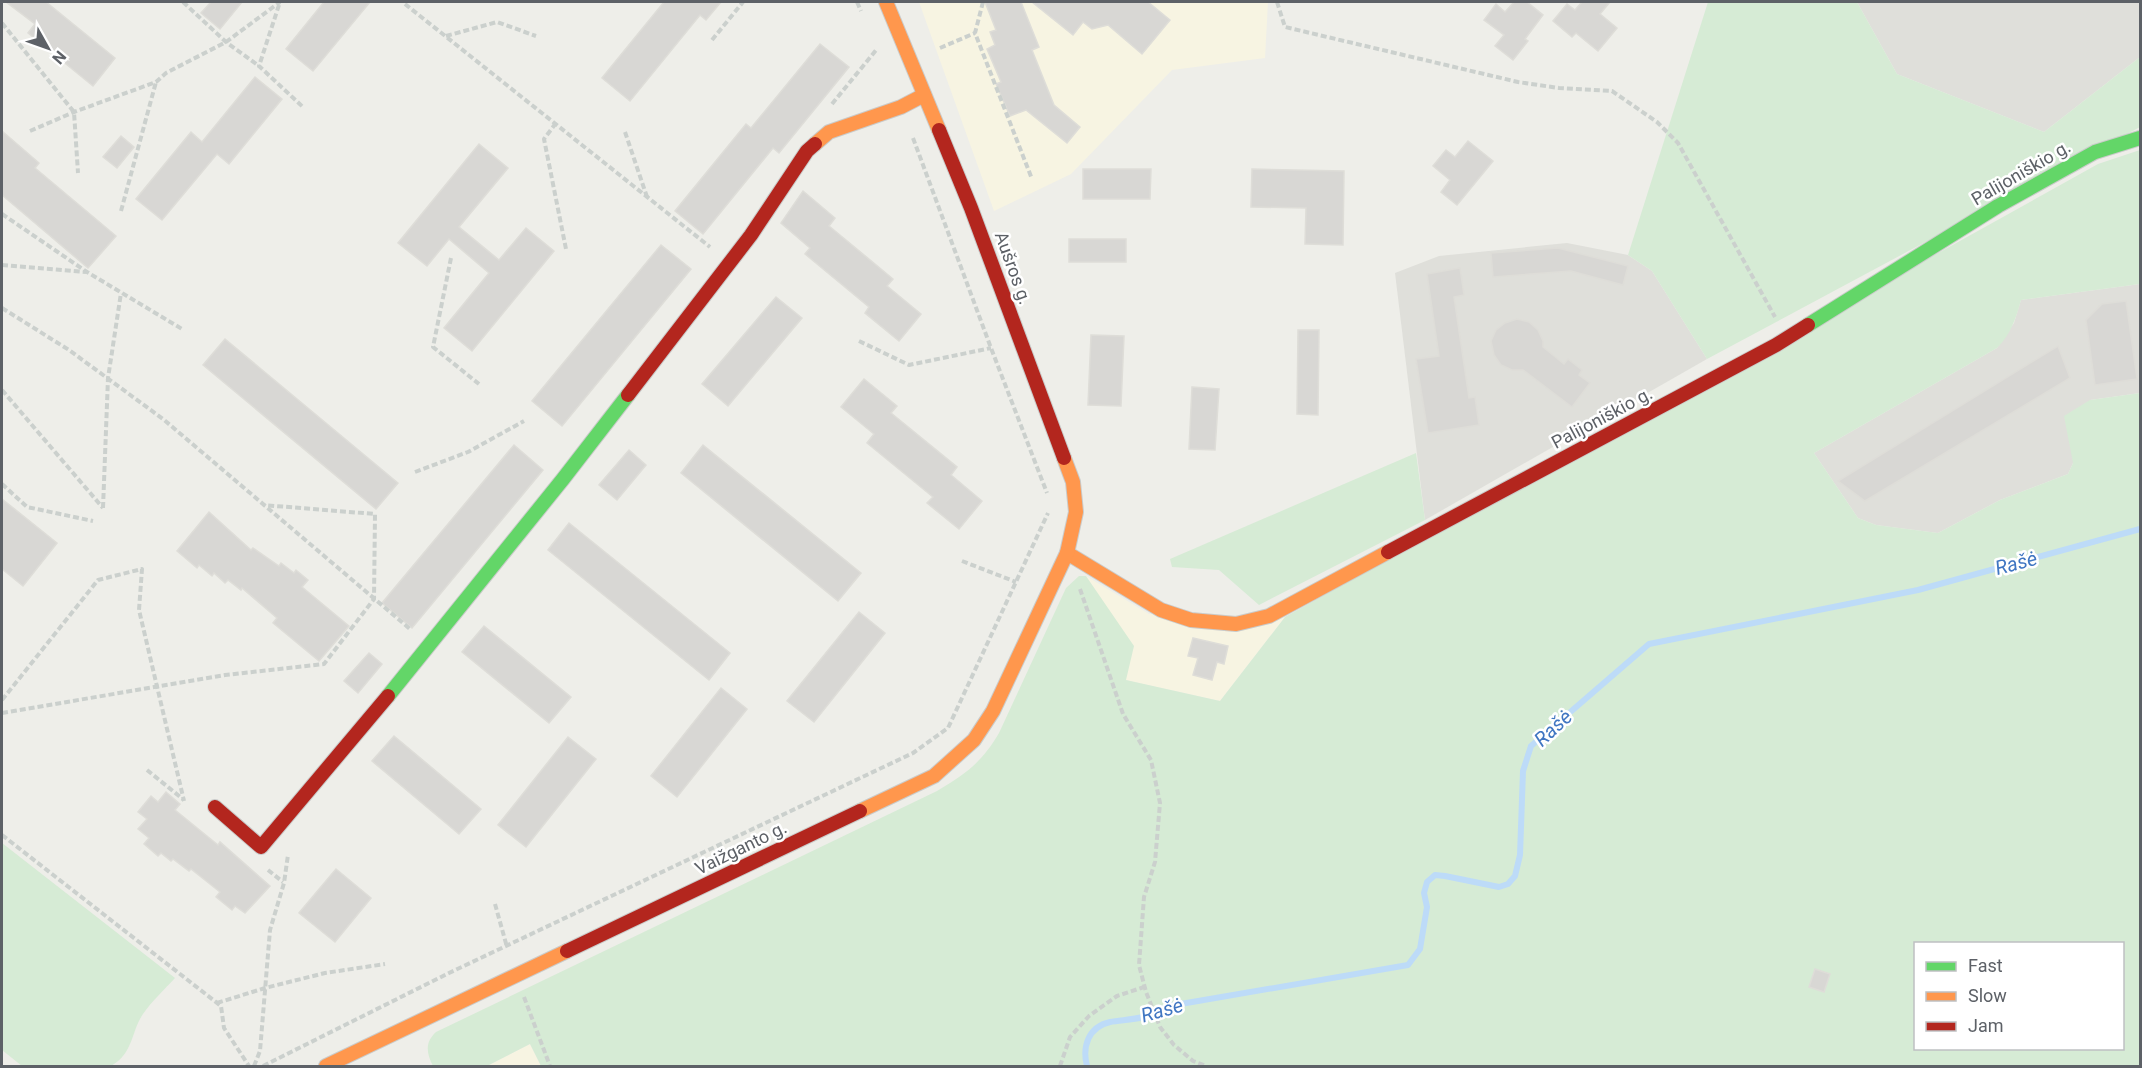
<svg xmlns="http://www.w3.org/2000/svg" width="2142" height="1068" font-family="Roboto,sans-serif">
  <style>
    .commercial { fill: #f7f4e2 }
    .industrial { fill: #dfdfda }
    .green { fill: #d6ebd5; fill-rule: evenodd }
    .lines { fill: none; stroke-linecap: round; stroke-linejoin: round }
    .stream { stroke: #bddbf8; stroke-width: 6 }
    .building { fill: #d8d7d4; stroke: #deddd8; stroke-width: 1.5 }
    .fast-casing { stroke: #cacbca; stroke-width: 16 }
    .slow-casing { stroke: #cacbca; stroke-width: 16 }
    .jam-casing { stroke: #cacbca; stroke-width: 16 }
    .path { stroke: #cbd0cd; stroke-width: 4; stroke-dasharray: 6 3; stroke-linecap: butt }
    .fast { stroke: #63d668; stroke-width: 14 }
    .slow { stroke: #ff974d; stroke-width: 14 }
    .jam { stroke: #b3261e; stroke-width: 14 }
    .labels { text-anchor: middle; stroke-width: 5; stroke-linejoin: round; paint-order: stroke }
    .street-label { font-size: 18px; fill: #5d6167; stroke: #fff }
    .water-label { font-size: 20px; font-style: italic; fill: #4076c2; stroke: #fff }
  </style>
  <rect width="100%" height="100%" fill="#eeeee9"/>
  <g class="commercial">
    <path d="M919 2H1268L1265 58 1172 70 1071 174 994 211Z"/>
    <path d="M1086 576 1149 614 1285 617 1220 701 1125 680Z"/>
    <path d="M530 1044 541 1066H487Z"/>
  </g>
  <g class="industrial">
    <path d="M1857 2H2140V57L2044 132 1897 74Z"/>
    <path d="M1567 243 1628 255 1652 271 1707 359 1425 520 1395 273 1439 256Z"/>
    <path d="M2140 284V393L2090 400 2073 463 2068 474 2000 500 1938 533 1876 525 1858 518 1814 453 1997 348 2014 323 2021 300Z"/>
  </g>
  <g class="green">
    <path d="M1708 2H1857L1897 74 2044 132 2140 57V127L1707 359 1652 271 1628 255Z"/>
    <path d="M2140 150V284L2021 300C2016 318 2011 334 1997 348L1814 453 1858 518 1876 525 1938 533 2000 500 2068 474 2073 463 2064 416 2090 400 2140 393V1066H541L530 1044 487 1066H433C427 1054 424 1043 436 1032L937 791C966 774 982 762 999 733L1066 588 1079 576H1086L1134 646 1126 680 1220 701 1285 617 2098 164ZM1916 944H2122V1048H1916Z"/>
    <path d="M1416 453 1425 520 1259 605 1219 570 1172 567 1170 559Z"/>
    <path d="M2 843 175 978C164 990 152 1001 143 1014 131 1031 134 1053 111 1066H22L2 1050Z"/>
  </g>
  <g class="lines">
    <path class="stream" d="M1087 1066C1082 1047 1088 1027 1110 1022 1120 1020 1132 1020 1143 1017 1151 1015 1160 1009 1169 1006L1408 965 1420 949 1427 907 1424 893 1427 882 1435 875 1445 876 1499 887 1508 884 1515 876 1520 855 1523 771 1531 746 1649 644 1918 590 2140 529"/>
  </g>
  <g class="building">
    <path d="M6 2H46L115 58 93 86 28 33 35 24Z"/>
    <path d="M211 2H242L220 29 201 13Z"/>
    <path d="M324 2H370L313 71 286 49Z"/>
    <path d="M664 2H721L706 20 700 15 630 101 602 78Z"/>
    <path d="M985 2H1021L1039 47 1032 50 1054 105 1080 127 1067 143 1026 110 1010 116 996 84 1001 82 987 49 995 45 990 32 996 30Z"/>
    <path d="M1032 2H1148L1170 20 1142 54 1108 25 1092 29 1083 22 1073 35Z"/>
    <path d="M1514 2H1527L1543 15 1525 39 1528 41 1513 60 1495 46 1504 35 1484 20 1496 4 1505 12Z"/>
    <path d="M1582 2H1610L1600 14 1617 28 1598 51 1576 33 1572 37 1553 21 1567 4 1575 10Z"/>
    <path d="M820 44 849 67 779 153 773 148 703 234 675 211 746 124 751 128Z"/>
    <path d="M255 77 282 99 229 164 217 154 162 220 136 199 191 132 202 142Z"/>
    <path d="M2 131 39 163 35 168 116 236 88 268 2 195Z"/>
    <path d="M121 136 134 147 117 168 103 157Z"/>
    <path d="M1468 141 1493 161 1457 205 1441 192 1450 180 1433 166 1446 150 1455 157Z"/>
    <path d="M479 144 508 168 459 227 499 260 526 228 554 251 472 351 444 328 489 273 449 239 427 266 398 243Z"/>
    <path d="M1083 169H1151L1150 199H1083Z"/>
    <path d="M1252 169 1344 171 1343 245 1305 244 1306 208 1251 207Z"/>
    <path d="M803 191 835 218 829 226 893 279 887 286 921 314 899 341 865 313 869 307 805 254 810 248 781 223Z"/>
    <rect x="1069" y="239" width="57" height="23"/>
    <path d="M661 245 691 269 562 426 532 401Z"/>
    <path d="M1558 248 1628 266 1623 285 1571 271 1493 277 1491 253Z"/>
    <path d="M1460 268 1464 295 1454 297 1469 398 1475 397 1479 425 1428 433 1416 359 1439 356 1427 274Z"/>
    <path d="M776 297 802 318 728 406 702 384Z"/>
    <path d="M2126 301 2137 379 2095 385 2086 320 2102 304Z"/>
    <path d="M1517 319 1529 322 1538 330 1543 341V347L1564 364 1568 359 1582 370 1579 375 1590 383 1572 407 1523 370H1512L1501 365 1494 355 1491 341 1496 330 1505 323Z"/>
    <path d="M1298 330H1319L1318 415 1297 414Z"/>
    <path d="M1091 335 1124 336 1121 406 1088 405Z"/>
    <path d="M225 339 398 483 376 509 203 365Z"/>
    <path d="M2058 346 2070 378 1865 501 1838 481Z"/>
    <path d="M864 379 897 406 891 413 957 467 951 475 982 501 959 529 927 503 933 497 867 443 874 434 841 407Z"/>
    <path d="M1192 387 1219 389 1215 450 1189 449Z"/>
    <path d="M514 445 543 470 412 628 382 603Z"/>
    <path d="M703 445 861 573 838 601 681 473Z"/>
    <path d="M629 450 646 465 617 500 599 485Z"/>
    <path d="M2 499 57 543 23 586 2 569Z"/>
    <path d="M209 512 251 550 253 548 279 566 281 563 294 573 296 570 308 580 302 587 349 626 319 661 273 623 277 618 242 588 241 590 228 580 225 583 214 573 212 576 199 565 197 568 177 551Z"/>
    <path d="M569 523 730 653 709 680 548 550Z"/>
    <path d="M859 612 885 633 814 722 787 701Z"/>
    <path d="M484 626 571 697 549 723 462 652Z"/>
    <path d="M1193 638 1228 646 1224 664 1217 662 1212 680 1193 675 1198 658 1188 656Z"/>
    <path d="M369 653 382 664 358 693 344 681Z"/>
    <path d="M721 688 747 709 677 797 651 776Z"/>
    <path d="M394 736 481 809 459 834 372 761Z"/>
    <path d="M568 737 596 759 526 847 498 825Z"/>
    <path d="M166 792 180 804 175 810 218 845 220 842 270 886 245 913 235 906 232 910 216 897 220 892 191 869 189 871 173 859 171 861 161 853 158 856 144 844 149 838 138 829 147 819 138 812 151 796 158 802Z"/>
    <path d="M336 869 371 898 335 942 299 913Z"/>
    <path d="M1815 969 1830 974 1824 992 1809 987Z"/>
  </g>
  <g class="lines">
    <g class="fast-casing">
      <g id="fast">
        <path d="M1808 325 1998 206 2095 152 2140 138"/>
        <path d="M388 696 563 479 628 395"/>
      </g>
    </g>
    <g class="slow-casing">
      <g id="slow">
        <path d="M886 2 939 130"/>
        <path d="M815 144 829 132 901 107 924 95"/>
        <path d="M1067 553 1161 610 1191 620 1236 624 1269 616 1388 552"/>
        <path d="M860 811 934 776 974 740 993 711 1067 553 1076 512 1073 482 1064 458"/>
        <path d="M326 1066 567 951"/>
      </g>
    </g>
    <g class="jam-casing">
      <g id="jam">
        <path d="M939 130 971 208 1064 458"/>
        <path d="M628 395 751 235 807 151 815 144"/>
        <path d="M1388 552 1776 345 1808 325"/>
        <path d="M215 807 261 847 388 696"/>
        <path d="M567 951 860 811"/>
      </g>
    </g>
    <g class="path">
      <path d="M183 2 226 42 259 66"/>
      <path d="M857 2 861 11"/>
      <path d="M983 2 975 33 1032 179"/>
      <path d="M1277 2 1285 27 1518 82 1559 88 1612 91 1657 122 1678 143 1775 317"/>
      <path d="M405 4 710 247"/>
      <path d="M279 5 259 66 304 108"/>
      <path d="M2 23 74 112 78 173"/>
      <path d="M446 36 497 22 536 36"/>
      <path d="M712 40 743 2"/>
      <path d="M940 48 975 33"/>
      <path d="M832 104 877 49"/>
      <path d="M556 123 544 139 566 249"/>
      <path d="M30 131 74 112 156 82 166 73 226 42 280 2"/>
      <path d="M625 132 647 197"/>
      <path d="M913 138 991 348 1047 493"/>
      <path d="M121 211 156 82"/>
      <path d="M2 214 87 272 182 329"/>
      <path d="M451 258 433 347 479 384"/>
      <path d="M2 265 86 272"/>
      <path d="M2 308 69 350 163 419 410 629"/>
      <path d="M859 341 909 365 991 348"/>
      <path d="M2 390 103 508"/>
      <path d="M415 472 468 452 524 421"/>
      <path d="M2 484 27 507 93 521"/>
      <path d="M103 508 108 378 121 293"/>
      <path d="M962 561 1016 582"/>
      <path d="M1080 589 1123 714 1151 760 1160 803 1155 862 1144 897 1139 965 1146 992 1160 1027 1174 1045 1193 1061 1206 1066"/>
      <path d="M2 700 98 580 142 569 139 610 184 801"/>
      <path d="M2 713 225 675 324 664 374 599 375 514 263 505"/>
      <path d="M147 770 184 800"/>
      <path d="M2 835 221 1006 224 1028 249 1066"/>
      <path d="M268 870 283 882"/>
      <path d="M495 904 507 947"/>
      <path d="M524 997 550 1066"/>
      <path d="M217 1003 265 988 325 973 385 964"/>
      <path d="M254 1066 260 1051 270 930 284 883 288 855"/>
      <path d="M263 1066 449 973 913 753 948 728 1048 513"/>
      <path d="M1060 1066 1070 1037 1089 1016 1117 996 1144 987"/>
    </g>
    <use href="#fast" class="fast"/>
    <use href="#slow" class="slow"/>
    <use href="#jam" class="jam"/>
  </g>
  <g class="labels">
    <g class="street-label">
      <text transform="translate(2021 173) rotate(-30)" y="6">Palijoniškio g.</text>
      <text transform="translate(1013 268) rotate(70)" y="6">Aušros g.</text>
      <text transform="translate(1602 418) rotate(-28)" y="6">Palijoniškio g.</text>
      <text transform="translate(741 848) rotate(-26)" y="6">Vaižganto g.</text>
    </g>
    <g class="water-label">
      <text transform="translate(2016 563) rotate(-15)" y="7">Rašė</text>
      <text transform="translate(1553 728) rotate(-43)" y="7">Rašė</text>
      <text transform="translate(1162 1010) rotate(-16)" y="7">Rašė</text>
    </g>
  </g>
  <rect width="2142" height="1068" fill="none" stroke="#5d6167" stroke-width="6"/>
  <rect x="1914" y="942" width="210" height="108" fill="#ffffff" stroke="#bec0c2" stroke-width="1.5"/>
  <rect x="1926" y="962" width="30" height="9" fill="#63d668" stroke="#bec0c2" stroke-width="1.5"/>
  <text x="1968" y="972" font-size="18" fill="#5d6167">Fast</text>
  <rect x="1926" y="992" width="30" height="9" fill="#ff974d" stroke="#bec0c2" stroke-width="1.5"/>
  <text x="1968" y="1002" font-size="18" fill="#5d6167">Slow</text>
  <rect x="1926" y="1022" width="30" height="9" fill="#b3261e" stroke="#bec0c2" stroke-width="1.5"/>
  <text x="1968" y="1032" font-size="18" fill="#5d6167">Jam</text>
  <g transform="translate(48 48) rotate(130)" stroke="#ffffff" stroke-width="4.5" paint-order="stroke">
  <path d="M0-4.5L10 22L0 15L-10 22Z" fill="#5d6167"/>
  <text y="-9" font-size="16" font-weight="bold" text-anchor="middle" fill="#5d6167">N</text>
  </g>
</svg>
